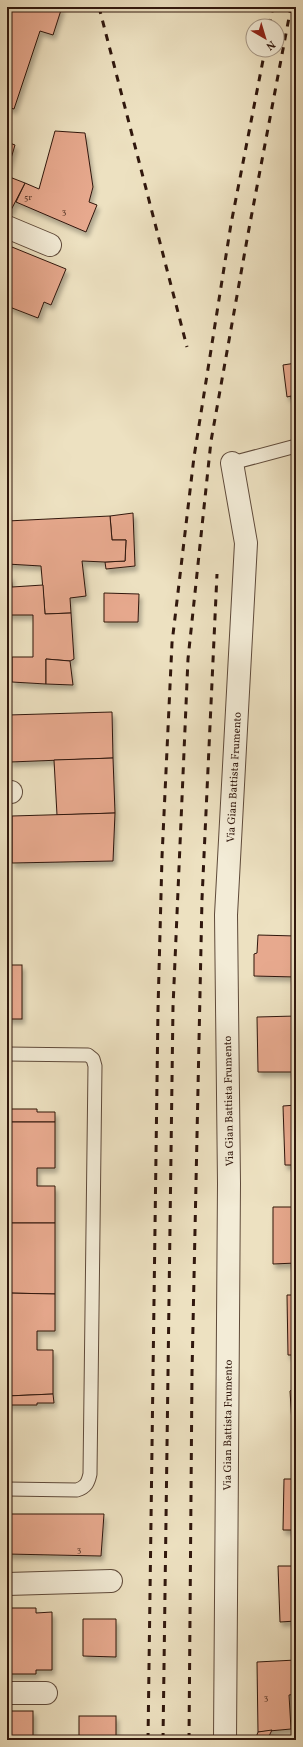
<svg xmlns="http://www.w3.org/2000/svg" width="303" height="1747" font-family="Vollkorn,serif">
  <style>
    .building { fill: #e7a98e; stroke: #30170d; filter: url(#shadow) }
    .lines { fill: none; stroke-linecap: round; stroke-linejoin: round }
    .lane-casing { stroke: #5f4a3a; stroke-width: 15 }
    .street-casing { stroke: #5f4a3a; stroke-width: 24 }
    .lane { stroke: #f3ecd7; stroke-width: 13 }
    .street { stroke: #f3ecd7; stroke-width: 22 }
    .rail { stroke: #30170d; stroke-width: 3; stroke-dasharray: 7 7; stroke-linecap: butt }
    .labels { text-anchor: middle; stroke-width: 4; stroke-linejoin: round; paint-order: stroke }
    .number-label { font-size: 9px; fill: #5e3c2d }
    .street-label { font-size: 11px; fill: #30170d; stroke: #f3ecd7 }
  </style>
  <defs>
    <filter id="shadow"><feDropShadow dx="2.5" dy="4.5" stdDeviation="2" flood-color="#0004"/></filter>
  </defs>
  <rect width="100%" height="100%" fill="#ede1c1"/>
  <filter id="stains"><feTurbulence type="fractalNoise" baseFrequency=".005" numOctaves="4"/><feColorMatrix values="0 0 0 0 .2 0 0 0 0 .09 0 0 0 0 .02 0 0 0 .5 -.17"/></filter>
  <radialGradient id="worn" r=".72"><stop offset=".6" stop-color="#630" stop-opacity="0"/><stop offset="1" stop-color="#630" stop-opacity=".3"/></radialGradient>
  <g class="building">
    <path d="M9 7H62L53 35 40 31 14 109 7 107V12Z"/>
    <path d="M296 18V34L294 24Z"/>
    <path d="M55 131 85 133 93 187 89 202 97 205 86 232 16 202 25 183 39 189Z"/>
    <path d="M7 142 15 145 7 172Z"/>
    <path d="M7 176 25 183 10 212 7 211Z"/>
    <path d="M7 245 66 269 51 305 44 302 38 318 7 306Z"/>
    <path d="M296 363V417L294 418 291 396 287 397 283 365Z"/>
    <path d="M133 513 135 566 106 569 105 562 125 561 126 540H112L110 516Z"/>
    <path d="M110 516 112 540H126L125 561 105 562 82 561 86 596 70 598 71 613 45 614 41 566 7 564V521Z"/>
    <path d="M7 576H11L12 587 43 585 45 614 71 613 74 659 70 661 46 659V684L12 682V657H33V615H7Z"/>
    <path d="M104 593 139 594 138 622H104Z"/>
    <path d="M46 659 70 661 73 685 46 684Z"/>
    <path d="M112 712 113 758 10 762 8 715Z"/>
    <path d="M113 758 115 813 57 815 54 760Z"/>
    <path d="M115 813 113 861 12 863V816Z"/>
    <path d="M258 935 296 936V977L254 976V954L257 953Z"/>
    <rect x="7" y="965" width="15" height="54"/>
    <path d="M296 1016V1072H258L257 1017Z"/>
    <path d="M296 1105V1165H285L283 1106Z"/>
    <path d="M7 1109H37V1112H55V1122H7Z"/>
    <path d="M7 1122H55V1168H37V1186H55V1223H7Z"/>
    <path d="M273 1207H296V1263L273 1264Z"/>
    <path d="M7 1223H55V1294L7 1293Z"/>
    <path d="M7 1293 55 1294V1331H37V1350H53V1394L7 1396Z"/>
    <path d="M287 1295H296V1355H288Z"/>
    <path d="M296 1387V1440H293L290 1391Z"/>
    <path d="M53 1394 54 1403H37V1405H7V1396Z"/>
    <path d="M284 1479H296V1530H283Z"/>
    <path d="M7 1514H104L101 1556 7 1554Z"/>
    <path d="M278 1566H296V1621L280 1622Z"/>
    <path d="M8 1608H36V1613L52 1612V1670H36V1674H7Z"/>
    <path d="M83 1619H116V1657L83 1656Z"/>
    <path d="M296 1660V1694L289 1695 291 1729 258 1732 257 1662Z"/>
    <rect x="7" y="1711" width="26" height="29"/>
    <rect x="79" y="1716" width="37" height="24"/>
    <path d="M272 1730 267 1740H255L258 1732Z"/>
  </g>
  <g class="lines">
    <g class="lane-casing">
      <g id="lane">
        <path d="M232 463 296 446"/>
        <path d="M7 1054 88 1055 93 1059 95 1066 90 1474C88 1483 86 1487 77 1490L7 1489"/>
      </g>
    </g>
    <g class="street-casing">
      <g id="street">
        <path d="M7 227 50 245"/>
        <path d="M7 792H11"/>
        <path d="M7 1584 111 1581"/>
        <path d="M7 1693H46"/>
        <path id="s1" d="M225 1740 229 1183 226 915 246 543 232 463"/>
      </g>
    </g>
    <use href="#lane" class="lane"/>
    <use href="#street" class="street"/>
    <g class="rail">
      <path d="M99 7 187 347"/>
      <path d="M269 26 273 7"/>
      <path d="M148 1740 158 1009 162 857 172 643 194 457 231 224 265 50"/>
      <path d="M163 1740 173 1007 188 659 211 441 248 234 291 7"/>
      <path d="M189 1740 192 1373 202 899 217 574"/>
    </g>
  </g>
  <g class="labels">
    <g class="number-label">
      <text x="28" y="200">5r</text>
      <text x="64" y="214">3</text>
      <text x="79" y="1552">3</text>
      <text x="266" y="1700">3</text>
    </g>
    <g class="street-label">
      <text dy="4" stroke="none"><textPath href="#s1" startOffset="963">Via Gian Battista Frumento</textPath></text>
      <text transform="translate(228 1101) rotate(-91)" y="4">Via Gian Battista Frumento</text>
      <text dy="4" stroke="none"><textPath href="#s1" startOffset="315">Via Gian Battista Frumento</textPath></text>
    </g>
  </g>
  <rect width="303" height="1747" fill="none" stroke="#ede1c1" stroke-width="24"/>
  <rect x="8" y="8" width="287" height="1731" fill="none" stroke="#30170d" stroke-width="2"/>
  <rect x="12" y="12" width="279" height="1723" fill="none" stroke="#30170d"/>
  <g transform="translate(265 38) rotate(142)"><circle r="19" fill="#f3ecd7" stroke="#a59786"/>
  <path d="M0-3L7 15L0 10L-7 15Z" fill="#8f2418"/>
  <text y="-6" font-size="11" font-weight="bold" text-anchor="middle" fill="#30170d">N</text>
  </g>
  <rect width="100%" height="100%" filter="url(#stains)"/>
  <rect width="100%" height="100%" fill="url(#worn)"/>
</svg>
